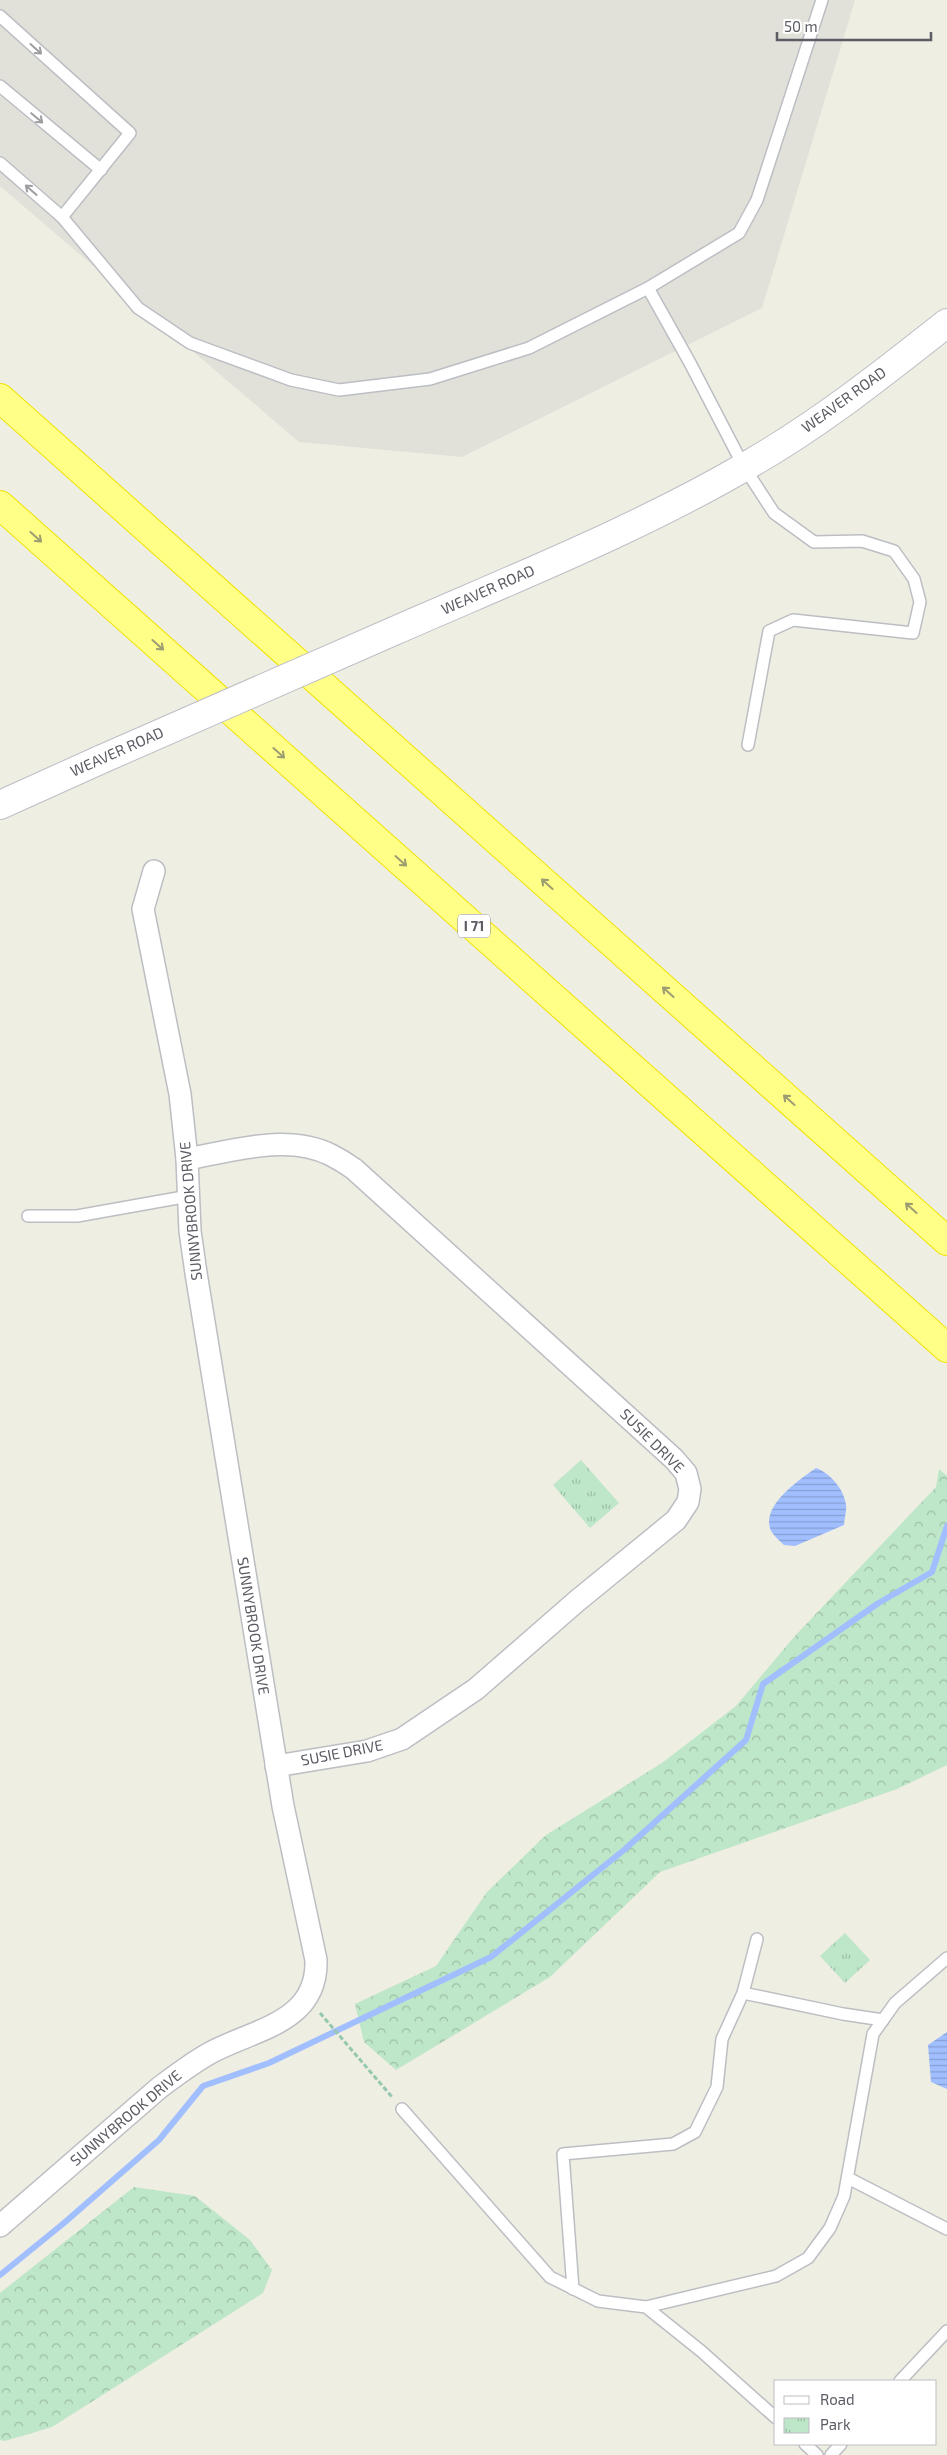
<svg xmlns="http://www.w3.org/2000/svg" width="947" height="2455" font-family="'Exo 2',sans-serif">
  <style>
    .industrial { fill: #e1e1da }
    .forest { fill: url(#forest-crowns) }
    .park { fill: url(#park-tufts) }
    .water { fill: url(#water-rules) }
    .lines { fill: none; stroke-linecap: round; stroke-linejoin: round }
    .stream { stroke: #a1beff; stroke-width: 6 }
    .service-casing { stroke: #bdbec4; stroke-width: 14 }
    .minor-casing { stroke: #bdbec4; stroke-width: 24 }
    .secondary-casing { stroke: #bdbec6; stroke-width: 30 }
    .motorway-casing { stroke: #f0e200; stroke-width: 30 }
    .path { stroke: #96c8b1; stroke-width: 3; stroke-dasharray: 5 2.5; stroke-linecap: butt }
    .service { stroke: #fff; stroke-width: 11 }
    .minor { stroke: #fff; stroke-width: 21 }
    .secondary { stroke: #fff; stroke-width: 28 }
    .motorway { stroke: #ff8; stroke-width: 28 }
    .secondary-bridge-casing { stroke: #bdbec6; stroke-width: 30; stroke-linecap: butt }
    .secondary-bridge { stroke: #fff; stroke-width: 28 }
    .oneway { stroke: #9d9da2 }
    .oneway2 { stroke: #9d9d72 }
    .labels { text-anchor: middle; stroke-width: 4; stroke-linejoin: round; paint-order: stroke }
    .shield { fill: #fff; stroke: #8c8d92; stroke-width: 1 }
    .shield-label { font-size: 14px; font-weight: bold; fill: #5b5c64 }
    .street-label { font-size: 15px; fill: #5b5c64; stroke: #fff }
  </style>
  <defs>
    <pattern id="forest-crowns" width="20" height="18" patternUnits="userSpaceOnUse" patternTransform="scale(1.25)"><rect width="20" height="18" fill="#bee6c8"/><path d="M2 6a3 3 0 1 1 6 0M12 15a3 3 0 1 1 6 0" fill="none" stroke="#9dbea6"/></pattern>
    <pattern id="park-tufts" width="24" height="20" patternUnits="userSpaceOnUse" patternTransform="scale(1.25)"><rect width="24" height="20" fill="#bee6c8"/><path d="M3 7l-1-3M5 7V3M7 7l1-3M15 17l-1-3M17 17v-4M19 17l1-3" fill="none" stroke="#9dbea6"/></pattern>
    <pattern id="water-rules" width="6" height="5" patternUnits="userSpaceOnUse" patternTransform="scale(1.25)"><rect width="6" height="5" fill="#a1beff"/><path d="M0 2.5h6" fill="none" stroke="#869ed2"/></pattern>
  </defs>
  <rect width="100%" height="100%" fill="#eeeee2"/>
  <path class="industrial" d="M0 0H855L762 308 462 457 299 442 0 186Z"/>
  <g class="forest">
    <path d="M939 1469 947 1476V1765L897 1789 660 1872 550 1977 396 2070 364 2042 355 2004 436 1966 487 1892 546 1835 662 1763 736 1706 794 1637 936 1487Z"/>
    <path d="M134 2187 195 2196 250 2240 272 2270 263 2293 52 2427 5 2441 0 2440V2293Z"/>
  </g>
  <g class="park">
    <path d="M581 1460 619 1503 590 1528 553 1485Z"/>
    <path d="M845 1933 870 1960 845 1983 820 1956Z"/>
  </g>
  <g class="water">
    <path d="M816 1468C830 1473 844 1489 846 1505 847 1511 844 1519 844 1525L795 1546 784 1545C780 1541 774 1536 771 1531 760 1506 799 1480 816 1468Z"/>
    <path d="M947 2032V2089L931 2082 928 2045Z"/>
  </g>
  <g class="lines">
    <path class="stream" d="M0 2275 64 2223 159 2140 203 2086 269 2063 491 1957 624 1850 746 1740 763 1684 877 1604 932 1572 947 1526"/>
    <g class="service-casing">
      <g id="service">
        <path d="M0 16 130 133 62 217"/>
        <path d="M0 86 101 170"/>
        <path d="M0 163 62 217 138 308 190 343 291 380 339 390 430 379 529 348 648 288 739 233 757 200 822 0"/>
        <path d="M648 288 690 363 744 467 774 513 814 542 862 541 894 551 914 579 920 602 913 633 793 620 769 631 748 745"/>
        <path d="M28 1216H77L189 1196"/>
        <path d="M743 1993 843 2014 883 2020"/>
        <path d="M402 2109 550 2277 598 2301 646 2307 701 2351 776 2418"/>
        <path d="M848 2178 947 2229"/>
        <path d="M573 2289 563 2154 673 2144 695 2132 717 2087 722 2039 743 1993 757 1939"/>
        <path d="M646 2307 776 2276 808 2258 830 2228 844 2196 873 2034 895 2003 947 1958"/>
        <path d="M900 2381 947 2331"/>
        <path d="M805 2444 817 2455"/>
        <path d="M831 2455 841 2444"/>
      </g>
    </g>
    <g class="minor-casing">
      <g id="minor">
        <path d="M187 1159C232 1151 288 1133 331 1155 339 1159 347 1164 354 1169L674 1459 686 1473 690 1489 688 1502 676 1520 577 1601 476 1689 402 1739 367 1751 276 1766"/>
        <path d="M0 2226 159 2088C175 2076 192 2063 210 2053 254 2029 318 2023 316 1960L283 1806 196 1273 190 1231 187 1159 180 1094 143 909 154 871"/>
      </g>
    </g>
    <g class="secondary-casing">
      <g id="secondary">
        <path d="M394 631C515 578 639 529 753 462 822 422 885 372 947 323"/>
        <path d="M0 805 102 759"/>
      </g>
    </g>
    <g class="motorway-casing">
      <g id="motorway">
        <path d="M0 398 947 1241"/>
        <path d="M0 505 947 1348"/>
      </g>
    </g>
    <path class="path" d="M320 2013 392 2097"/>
    <use href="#service" class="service"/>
    <use href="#minor" class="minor"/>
    <use href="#secondary" class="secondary"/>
    <use href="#motorway" class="motorway"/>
    <g class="secondary-bridge-casing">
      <path id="secondary-bridge" d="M102 759 394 631"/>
    </g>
    <use href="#secondary-bridge" class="secondary-bridge"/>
  </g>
  <defs><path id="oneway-shaft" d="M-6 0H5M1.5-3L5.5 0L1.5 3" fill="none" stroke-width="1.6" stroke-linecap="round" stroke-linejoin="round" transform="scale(1.25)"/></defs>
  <g class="oneway">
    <use href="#oneway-shaft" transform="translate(36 49) rotate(42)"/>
    <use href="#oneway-shaft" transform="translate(37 118) rotate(40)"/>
    <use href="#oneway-shaft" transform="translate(31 190) rotate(-139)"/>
  </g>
  <g class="oneway2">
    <use href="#oneway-shaft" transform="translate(36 537) rotate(42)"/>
    <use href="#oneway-shaft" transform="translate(158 645) rotate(42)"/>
    <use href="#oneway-shaft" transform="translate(279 753) rotate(42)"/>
    <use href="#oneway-shaft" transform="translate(401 861) rotate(42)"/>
    <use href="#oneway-shaft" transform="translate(547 884) rotate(-138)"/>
    <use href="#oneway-shaft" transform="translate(668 992) rotate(-138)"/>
    <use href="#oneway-shaft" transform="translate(789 1100) rotate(-138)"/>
    <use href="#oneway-shaft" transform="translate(911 1208) rotate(-138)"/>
  </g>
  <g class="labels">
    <rect class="shield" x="458" y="914.5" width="32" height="23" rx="4"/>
    <g class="shield-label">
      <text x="474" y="931">I 71</text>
    </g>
    <g class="street-label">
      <text transform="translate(844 400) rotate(-36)" y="5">WEAVER ROAD</text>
      <text transform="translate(488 590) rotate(-24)" y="5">WEAVER ROAD</text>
      <text transform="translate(117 752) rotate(-24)" y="5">WEAVER ROAD</text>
      <text transform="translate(191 1211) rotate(-95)" y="5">SUNNYBROOK DRIVE</text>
      <text transform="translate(652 1441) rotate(45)" y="5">SUSIE DRIVE</text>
      <text transform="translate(253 1626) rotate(81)" y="5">SUNNYBROOK DRIVE</text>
      <text transform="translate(342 1753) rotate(-11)" y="5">SUSIE DRIVE</text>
      <text transform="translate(126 2118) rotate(-40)" y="5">SUNNYBROOK DRIVE</text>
    </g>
  </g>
  <rect x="774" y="2380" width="162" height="65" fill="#ffffff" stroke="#bdbec1"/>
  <rect x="784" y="2396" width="25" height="8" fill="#ffffff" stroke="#bdbec1"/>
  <text x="820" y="2405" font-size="15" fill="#5b5c64">Road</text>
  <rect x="784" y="2418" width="25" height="15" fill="url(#park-tufts)" stroke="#bdbec1"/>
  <text x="820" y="2430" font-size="15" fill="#5b5c64">Park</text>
  <path d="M777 32v8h154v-8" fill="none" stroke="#5b5c64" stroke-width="2.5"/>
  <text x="784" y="32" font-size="15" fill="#5b5c64" stroke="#ffffff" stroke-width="4" paint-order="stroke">50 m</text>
</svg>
